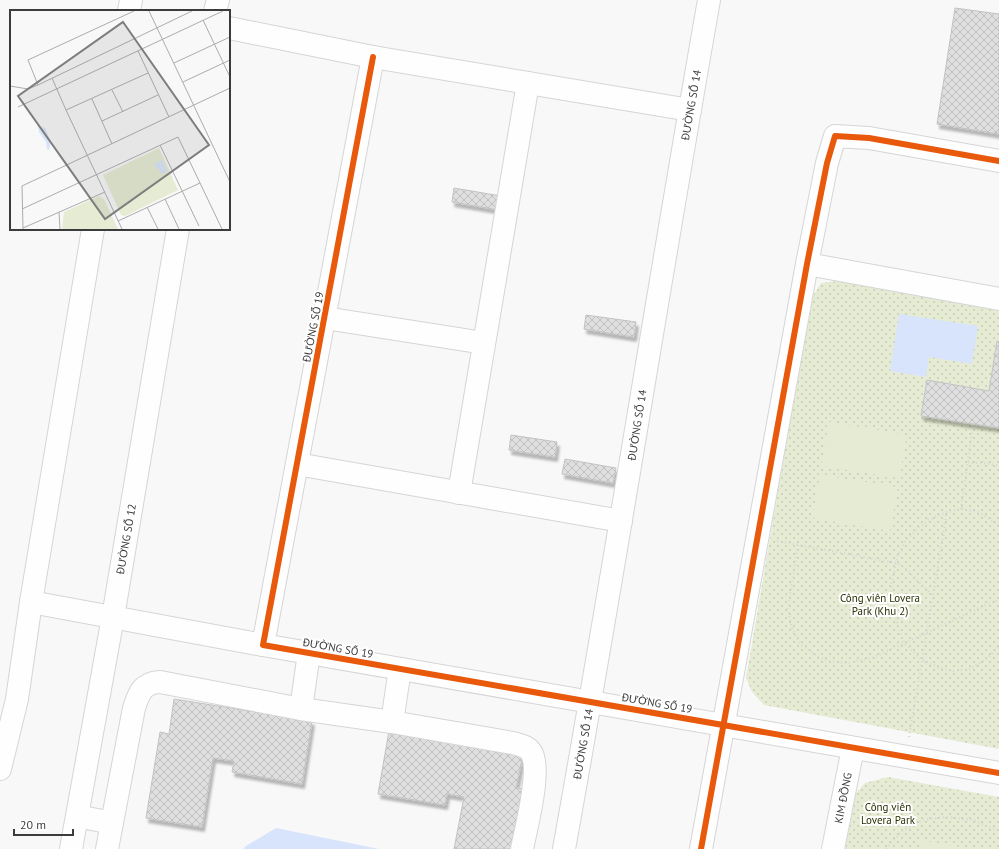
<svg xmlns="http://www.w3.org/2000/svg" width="999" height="849" font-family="'PT Sans',sans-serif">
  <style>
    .park { fill: url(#park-dots) }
    .pitch { fill: #e6ecd3 }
    .water { fill: #d8e4fb }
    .building { fill: url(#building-cross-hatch); stroke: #c2c2c3; filter: url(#shadow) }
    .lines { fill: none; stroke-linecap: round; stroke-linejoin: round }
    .minor-casing { stroke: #d5d5d6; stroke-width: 24 }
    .path { stroke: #d6d6d6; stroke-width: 2.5; stroke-dasharray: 1 3; stroke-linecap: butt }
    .minor { stroke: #fefefe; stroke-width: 22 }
    .cycleway-casing { stroke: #fff; stroke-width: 8 }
    .cycleway { stroke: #e8590c; stroke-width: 6 }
    .labels { text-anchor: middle; stroke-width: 4; stroke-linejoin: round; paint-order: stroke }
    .street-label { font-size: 11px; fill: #3b3b3b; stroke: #fff }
    .park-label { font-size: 11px; fill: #2a3103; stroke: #fff }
    .inset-road { fill: none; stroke: #acacad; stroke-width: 1 }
    .view { fill: #7d7d7e; fill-opacity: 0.15; stroke: #7d7d7e; stroke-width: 2 }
    .inset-edge { fill: none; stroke: #3b3b3b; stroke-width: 2 }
  </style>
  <defs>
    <pattern id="park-dots" width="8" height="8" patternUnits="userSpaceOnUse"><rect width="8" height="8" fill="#e6ecd3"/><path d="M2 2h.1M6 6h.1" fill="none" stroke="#c6cbb6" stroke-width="1.8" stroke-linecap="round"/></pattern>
    <pattern id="building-cross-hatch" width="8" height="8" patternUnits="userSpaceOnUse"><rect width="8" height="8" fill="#dfdfdf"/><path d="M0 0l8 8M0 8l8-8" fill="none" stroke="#c0c0c0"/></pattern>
    <filter id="shadow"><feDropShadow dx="2.5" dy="4.5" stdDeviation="1" flood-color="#0004"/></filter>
  </defs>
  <rect width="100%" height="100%" fill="#f8f8f9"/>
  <g class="park">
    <path d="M838 281 999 310V749L764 705 752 692 746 678 811 299 821 283Z"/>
    <path d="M888 777 999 797V849H845L856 793 865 783Z"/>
  </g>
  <g class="pitch">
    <path d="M829 422 907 435 899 478 821 466Z"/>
    <path d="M820 475 898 487 890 531 812 518Z"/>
    <path d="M920 840 972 849H919Z"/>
  </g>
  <g class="water">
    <path d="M899 314 978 326 972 364 929 357 926 377 890 371Z"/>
    <path d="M276 828 379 849H380H243L246 846Z"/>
  </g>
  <g class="building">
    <path d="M955 8 999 14V134L937 124Z"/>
    <path d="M454 188 501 196 499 210 452 202Z"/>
    <path d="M586 315 636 322 634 337 584 329Z"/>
    <path d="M997 341 999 342V428L921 416 927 380 989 391Z"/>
    <path d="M511 435 557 442 555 457 509 450Z"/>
    <path d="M565 459 616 468 613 483 562 474Z"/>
    <path d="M174 699 312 721 302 784 232 772 234 761 213 758 202 827 146 818 160 732 169 734Z"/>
    <path d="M389 731 523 755 516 788 526 789 515 849H454L464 797 447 794 445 805 378 794Z"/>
  </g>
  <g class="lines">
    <g class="minor-casing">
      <g id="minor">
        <path d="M129 11 131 0"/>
        <path d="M215 11 218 0"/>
        <path d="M229 28 373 57 690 110"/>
        <path d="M373 57 263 645 999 773"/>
        <path d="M807 264 999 299"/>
        <path d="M325 318 484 343"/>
        <path d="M297 464 621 521"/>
        <path d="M459 493 528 83"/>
        <path d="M31 602 263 645"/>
        <path d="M400 669 392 722 513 743C520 745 527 746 531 752 542 769 526 828 522 849"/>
        <path d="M301 709 392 722"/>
        <path d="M0 769 17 699 31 602 93 229"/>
        <path d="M77 816 112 823"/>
        <path d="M71 849 113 617 178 229"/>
        <path d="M107 849 134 708C139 693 142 683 160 682L301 709 309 653"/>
        <path d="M564 849C615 567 659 283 709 0"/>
        <path d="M701 849 807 264 827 163 835 136 869 138 999 161"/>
        <path d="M833 849 853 748"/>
      </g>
    </g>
    <g class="path">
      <path d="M968 462 989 464 999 466"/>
      <path d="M961 509 972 432"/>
      <path d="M999 525 978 512 961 509 947 512 928 520 906 540 898 555 891 585 898 629 904 643 922 660 938 667 953 671 970 669 986 659 999 647"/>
      <path d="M777 541 896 563 904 567 933 596"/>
      <path d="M798 545 788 609 792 628 800 644 814 654 827 661 847 663 872 658 999 599"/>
      <path d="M909 737 947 513"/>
      <path d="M886 849 902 831 923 820 946 817 973 820 999 831"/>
    </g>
    <use href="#minor" class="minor"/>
    <g class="cycleway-casing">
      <g id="cycleway">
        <path d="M373 57 263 645 999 773"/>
        <path d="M701 849 807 264 827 163 835 136 869 138 999 161"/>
      </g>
    </g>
    <use href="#cycleway" class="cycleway"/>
  </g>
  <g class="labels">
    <g class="street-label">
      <text transform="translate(691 105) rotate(-80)" y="4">ĐƯỜNG SỐ 14</text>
      <text transform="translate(313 327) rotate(-79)" y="4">ĐƯỜNG SỐ 19</text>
      <text transform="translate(637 425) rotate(-81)" y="4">ĐƯỜNG SỐ 14</text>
      <text transform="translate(126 539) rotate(-80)" y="4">ĐƯỜNG SỐ 12</text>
      <text transform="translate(338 648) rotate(10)" y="4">ĐƯỜNG SỐ 19</text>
      <text transform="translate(657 703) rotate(10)" y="4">ĐƯỜNG SỐ 19</text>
      <text transform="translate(583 744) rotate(-80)" y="4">ĐƯỜNG SỐ 14</text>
      <text transform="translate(843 798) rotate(-79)" y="4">KIM ĐỒNG</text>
    </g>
    <g class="park-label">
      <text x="880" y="602">Công viên Lovera<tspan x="880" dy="13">Park (Khu 2)</tspan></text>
      <text x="888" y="811">Công viên<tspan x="888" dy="13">Lovera Park</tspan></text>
    </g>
  </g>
  <g transform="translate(10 10)">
    <rect width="220" height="220" fill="#f8f8f9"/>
    <path d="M149 138 168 180 115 206 111 205 93 165ZM89 186 94 189 108 219H52L54 202Z" fill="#e6ecd3"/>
    <path d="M89 198 96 212 88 215 82 202ZM81 202 88 216 81 219 74 205Z" fill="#e6ecd3"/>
    <path d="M28 116 35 118 41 132 39 140 37 139 36 132 29 122ZM152 150 157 161 152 164 144 154Z" fill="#d8e4fb"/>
    <path class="inset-road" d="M139 1 220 172M193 10 220 67M128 41 159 107M164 53 220 27M42 68 56 100M173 72 220 50M28 75 18 50 124 1M0 76 18 79 28 75 182 1M102 80 113 102M82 89 102 134M8 97 213 1M92 111 148 85M150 135 189 216M155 189 169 219M137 197 148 219M12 199 168 127 212 219M49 202 50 219M108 211 190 173M13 218 95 182M13 219 12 176 220 78M112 219 56 100 138 63"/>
    <path class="view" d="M113 12 199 135 95 209 8 86Z"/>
    <rect width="220" height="220" class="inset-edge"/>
  </g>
  <path d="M14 829v6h59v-6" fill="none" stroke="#3b3b3b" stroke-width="2"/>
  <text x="20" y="829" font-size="12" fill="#3b3b3b" stroke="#ffffff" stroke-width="3" paint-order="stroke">20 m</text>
</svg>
